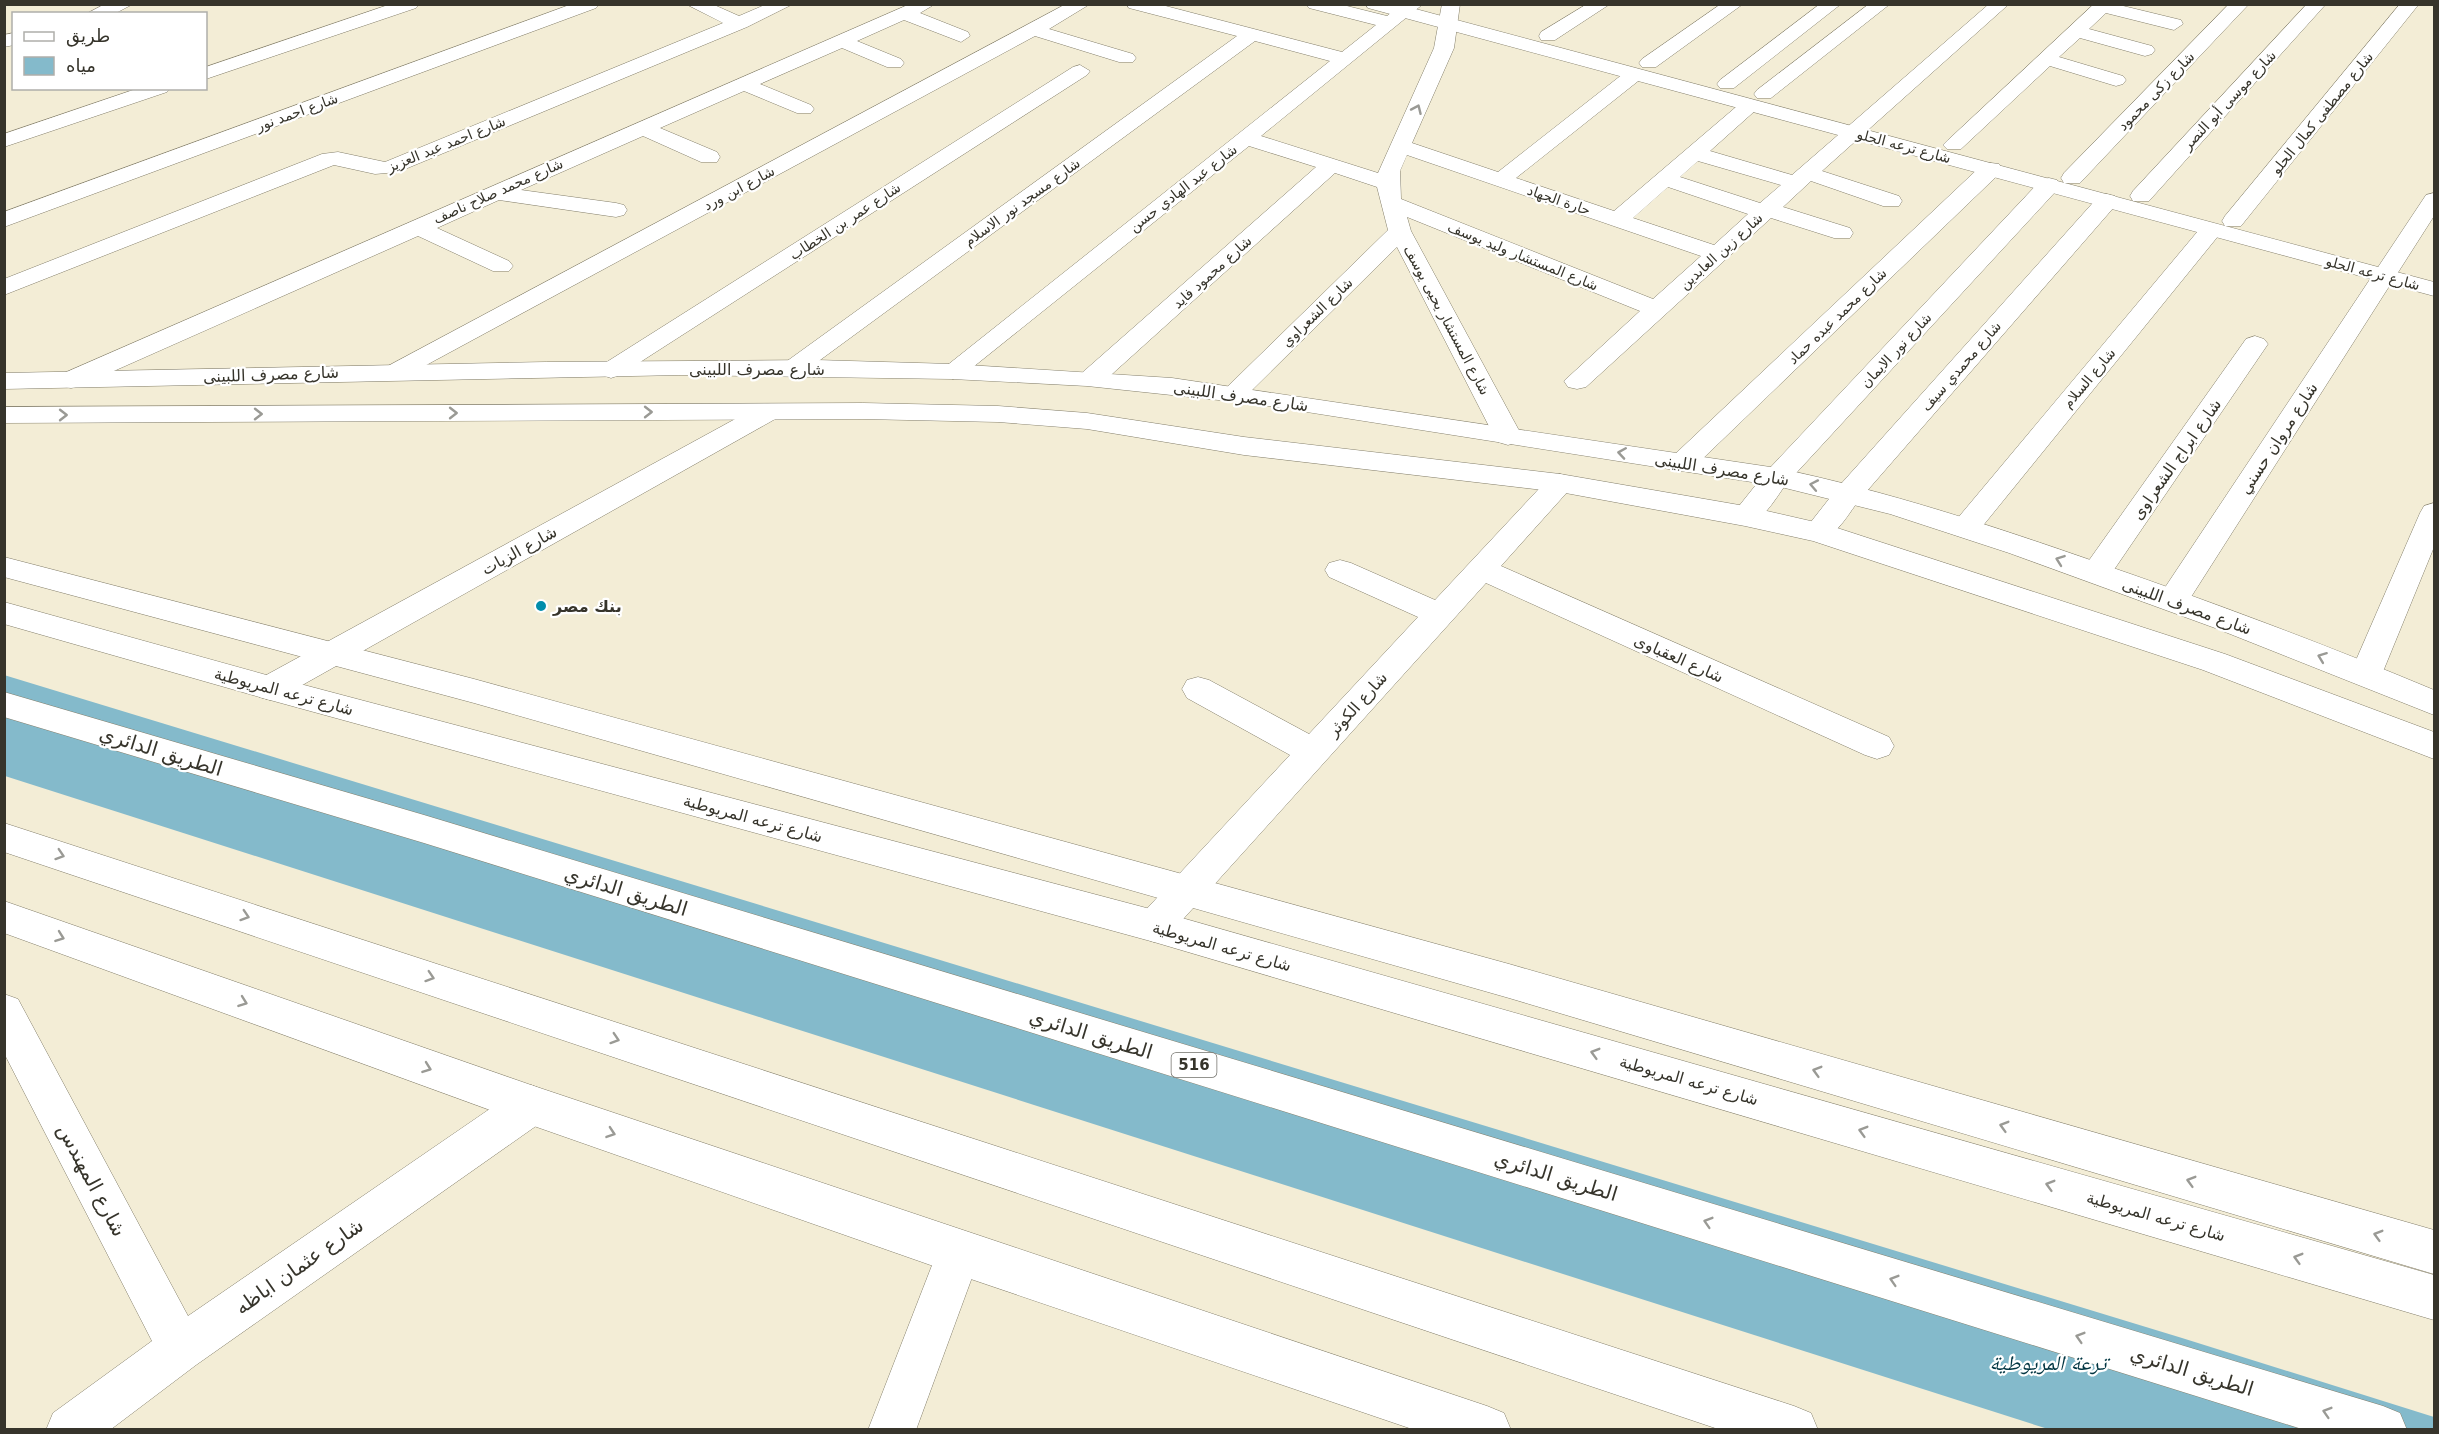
<svg xmlns="http://www.w3.org/2000/svg" width="2439" height="1434" font-family="'DejaVu Sans','Noto Naskh Arabic',sans-serif">
  <style>
    .water { fill: #84bacb }
    .lines { fill: none; stroke-linecap: round; stroke-linejoin: round }
    .minor-casing { stroke: #847f6b; stroke-width: 1 }
    .tertiary-casing { stroke: #847f6b; stroke-width: 1 }
    .secondary-casing { stroke: #847f6b; stroke-width: 1 }
    .motorway-casing { stroke: #847f6b; stroke-width: 1 }
    .minor { fill: #fff; fill-rule: evenodd }
    .tertiary { fill: #fff; fill-rule: evenodd }
    .secondary { fill: #fff; fill-rule: evenodd }
    .motorway { fill: #fff; fill-rule: evenodd }
    .oneway { stroke: #9a9a95 }
    .poi-dot { fill: #018dab; stroke: #fff; stroke-width: 2 }
    .labels { text-anchor: middle; stroke-width: 4.5; stroke-linejoin: round; paint-order: stroke }
    .far-street-label { font-size: 14px; fill: #36342b; stroke: #fff }
    .shield { fill: #fff; stroke: #72716b; stroke-width: 1.5 }
    .shield-label { font-size: 15px; font-weight: bold; fill: #36342b }
    .street-label { font-size: 16px; fill: #36342b; stroke: #fff }
    .poi-label { font-size: 16px; font-weight: bold; fill: #36342b; stroke: #fff; text-anchor: start }
    .near-street-label { font-size: 20px; fill: #36342b; stroke: #fff }
    .near-water-label { font-size: 21px; font-style: italic; fill: #023643; stroke: #fff }
  </style>
  <rect width="100%" height="100%" fill="#f3edd6"/>
  <path class="water" d="M4 675 2182 1338 2434 1417V1429H2048L5 776Z"/>
  <g class="lines">
    <g class="minor-casing">
      <g id="minor">
        <path d="M105 4H133L114 14H86Z"/>
        <path d="M391 4H419L416 8 206 79V67Z"/>
        <path d="M572 4H599L596 8 4 227V212Z"/>
        <path d="M686 4H712L739 16 767 4H793L747 27 398 172 375 174 334 165 4 295V279L322 154 338 152 385 162 723 23Z"/>
        <path d="M910 4H935L920 13 968 32 970 36 961 42 904 20 857 41 901 59 904 63 901 67H887L842 48 760 84 811 105 814 109 811 113H797L744 91 660 128 717 152 720 157 717 162H701L643 136 521 190 616 203 624 205 627 210 624 215 616 217 499 200 437 228 509 261 513 266 509 271H493L418 236 80 386 71 388 62 386 58 380 62 374Z"/>
        <path d="M1066 4H1090L1049 29 1133 54 1136 58 1133 62H1119L1035 36 406 376 397 379 388 376 384 371 388 366Z"/>
        <path d="M1126 4H1158L1342 52 1376 25 1309 8 1306 4H1339L1387 16 1402 4H1423L1261 136 1378 173 1434 48 1442 4H1460L1454 48 1412 143 1498 172 1628 70H1642L1645 74 1642 78 1516 178 1614 211 1743 101H1757L1760 105 1757 109 1710 151 1792 175 1989 4H2009L1822 171 1899 196 1902 201 1899 206H1883L1811 181 1783 207 1850 228 1853 233 1850 238H1834L1771 218 1586 387 1577 389 1568 387 1564 381 1640 311 1407 217 1411 231 1522 436 1518 442 1508 445 1498 442 1494 436 1397 247 1243 399 1234 401 1225 399 1221 393 1388 230 1377 187 1335 173 1101 384 1092 386 1083 384 1079 378 1083 372 1316 167 1249 146 962 376 953 379 944 376 940 371 1330 61 1255 41 801 374 792 377 783 374 779 369 783 364 1237 36 1129 8ZM1407 155 1701 256 1653 299 1401 199 1400 171ZM1698 161 1781 185 1760 203 1680 177ZM1668 187 1748 214 1714 245 1633 218Z"/>
        <path d="M1587 4H1610L1555 40H1541L1539 36 1541 32Z"/>
        <path d="M1721 4H1743L1656 67H1642L1639 63 1642 59Z"/>
        <path d="M1820 4H1841L1734 88H1720L1717 84 1720 80Z"/>
        <path d="M1869 4H1890L1771 98H1757L1754 94 1757 90Z"/>
        <path d="M2094 4H2115L2181 20 2183 24 2174 30 2106 13 2089 29 2152 46 2155 50 2152 54 2145 56 2080 38 2059 57 2123 76 2126 80 2123 84 2116 86 2050 66 1961 149H1947L1943 145 1947 141Z"/>
        <path d="M2229 4H2249L2080 183H2064L2061 178 2064 173Z"/>
        <path d="M2307 4H2326L2149 201H2133L2130 196 2133 191Z"/>
        <path d="M2400 4H2419L2241 226H2225L2222 221 2225 216Z"/>
        <path d="M14 33V45L4 47V35Z"/>
        <path d="M1080 65 1090 71 1087 75 620 375 611 378 602 375 598 370 602 365 1073 67Z"/>
        <path d="M139 88H170L167 92 4 147V134Z"/>
        <path d="M1991 163 1999 164 2002 169 1999 174 1693 468 1683 471 1673 468 1669 462 1673 456 1983 164Z"/>
        <path d="M2049 178 2057 180 2060 185 2057 190 1787 483C1773 501 1760 530 1735 523L1731 516 1767 471 2041 180Z"/>
        <path d="M2434 193V216L2184 608 2173 611 2162 608 2158 600 2162 592 2426 195Z"/>
        <path d="M2107 194 2115 196 2118 201 2115 206 1860 499C1846 516 1833 546 1808 539L1803 532 1840 485 2099 196Z"/>
        <path d="M2211 223 2219 225 2222 230 2219 235 1977 533 1967 536 1957 533 1952 526 1957 519 2203 225Z"/>
        <path d="M2255 336 2264 339 2268 344 2107 580 2096 583 2085 580 2081 573 2085 566 2246 339Z"/>
        <path d="M768 404 777 406 781 412 777 418 281 697 270 700 259 697 254 688 259 679 759 406Z"/>
        <path d="M1560 474 1570 477 1574 483 1570 489 1501 566 1889 737 1894 746 1889 755 1877 759 1865 755 1486 583 1167 937 1154 942 1141 937 1135 926 1141 915 1290 755 1187 698 1182 689 1187 680 1198 677 1209 680 1309 734 1418 617 1329 577 1325 570 1329 563 1340 560 1351 563 1435 600 1550 477Z"/>
        <path d="M2434 503V547L2382 674 2377 682 2366 686 2355 682 2350 674 2420 513 2424 506Z"/>
        <path d="M4 994 18 999 188 1316 516 1091 531 1085 546 1091 552 1105 546 1119 196 1365 110 1430H46L53 1413 152 1341 4 1053Z"/>
        <path d="M959 1231 975 1237 981 1253 916 1430H868L943 1237Z"/>
      </g>
    </g>
    <g class="tertiary-casing">
      <g id="tertiary">
        <path d="M1365 4H1397L2434 282V296L1368 8Z"/>
        <path d="M4 557 474 679 1509 964 2434 1230V1274L1509 998 474 703 4 577Z"/>
      </g>
    </g>
    <g class="secondary-casing">
      <g id="secondary">
        <path d="M816 360 952 364 1172 378 1777 468C1887 491 1993 526 2099 563 2212 602 2324 644 2434 690V715L2215 628 2009 553 1890 514 1777 486 1256 404 1087 386 952 379 681 375 4 389V373L546 362Z"/>
        <path d="M863 403 998 406 1087 413 1244 437 1560 474 1745 506 1828 525 2225 654 2434 732V759L2203 670 1813 541 1745 526 1560 492 1244 455 1087 429 998 422 863 419 4 423V407Z"/>
        <path d="M4 602 270 676 1154 910 2434 1275V1320L1154 942 270 700 4 624Z"/>
        <path d="M4 901 531 1085 1487 1406 1504 1413 1511 1430H1415L959 1275 531 1125 4 933Z"/>
      </g>
    </g>
    <g class="motorway-casing">
      <g id="motorway">
        <path d="M4 692 424 815 2383 1406 2400 1413 2407 1430H2305L424 843 4 717Z"/>
        <path d="M4 823 1794 1406 1811 1413 1818 1430H1721L4 852Z"/>
      </g>
    </g>
    <use href="#minor" class="minor"/>
    <use href="#tertiary" class="tertiary"/>
    <use href="#secondary" class="secondary"/>
    <use href="#motorway" class="motorway"/>
  </g>
  <defs><path id="oneway-chevron" d="M-2-3.5L2.5 0L-2 3.5" fill="none" stroke-width="1.6" stroke-linecap="round" stroke-linejoin="round" transform="scale(1.5)"/></defs>
  <g class="oneway">
    <use href="#oneway-chevron" transform="translate(1417 109) rotate(-66)"/>
    <use href="#oneway-chevron" transform="translate(648 412)"/>
    <use href="#oneway-chevron" transform="translate(453 413)"/>
    <use href="#oneway-chevron" transform="translate(258 414)"/>
    <use href="#oneway-chevron" transform="translate(63 415)"/>
    <use href="#oneway-chevron" transform="translate(1622 453) rotate(-171)"/>
    <use href="#oneway-chevron" transform="translate(1814 485) rotate(-169)"/>
    <use href="#oneway-chevron" transform="translate(2060 560) rotate(-160)"/>
    <use href="#oneway-chevron" transform="translate(2322 657) rotate(-159)"/>
    <use href="#oneway-chevron" transform="translate(60 855) rotate(18)"/>
    <use href="#oneway-chevron" transform="translate(245 916) rotate(18)"/>
    <use href="#oneway-chevron" transform="translate(60 937) rotate(20)"/>
    <use href="#oneway-chevron" transform="translate(430 977) rotate(18)"/>
    <use href="#oneway-chevron" transform="translate(243 1002) rotate(20)"/>
    <use href="#oneway-chevron" transform="translate(615 1039) rotate(18)"/>
    <use href="#oneway-chevron" transform="translate(1595 1053) rotate(-164)"/>
    <use href="#oneway-chevron" transform="translate(427 1068) rotate(20)"/>
    <use href="#oneway-chevron" transform="translate(1817 1071) rotate(-164)"/>
    <use href="#oneway-chevron" transform="translate(2004 1126) rotate(-164)"/>
    <use href="#oneway-chevron" transform="translate(1863 1131) rotate(-164)"/>
    <use href="#oneway-chevron" transform="translate(611 1133) rotate(19)"/>
    <use href="#oneway-chevron" transform="translate(2191 1181) rotate(-164)"/>
    <use href="#oneway-chevron" transform="translate(2050 1185) rotate(-164)"/>
    <use href="#oneway-chevron" transform="translate(1708 1222) rotate(-163)"/>
    <use href="#oneway-chevron" transform="translate(2378 1235) rotate(-164)"/>
    <use href="#oneway-chevron" transform="translate(2298 1258) rotate(-164)"/>
    <use href="#oneway-chevron" transform="translate(1894 1280) rotate(-163)"/>
    <use href="#oneway-chevron" transform="translate(2080 1337) rotate(-163)"/>
    <use href="#oneway-chevron" transform="translate(2327 1412) rotate(-163)"/>
  </g>
  <circle class="poi-dot" cx="541" cy="606" r="6"/>
  <g class="labels">
    <g class="far-street-label">
      <text transform="translate(2156 91) rotate(-46)" y="5">شارع زكى محمود</text>
      <text transform="translate(2229 100) rotate(-47)" y="5">شارع موسى أبو النصر</text>
      <text transform="translate(297 112) rotate(-20)" y="5">شارع احمد نور</text>
      <text transform="translate(2322 113) rotate(-51)" y="5">شارع مصطفى كمال الحلو</text>
      <text transform="translate(446 144) rotate(-22)" y="5">شارع احمد عبد العزيز</text>
      <text transform="translate(1904 146) rotate(15)" y="5">شارع ترعه الحلو</text>
      <text transform="translate(739 188) rotate(-28)" y="5">شارع ابن ورد</text>
      <text transform="translate(1183 188) rotate(-38)" y="5">شارع عبد الهادي حسن</text>
      <text transform="translate(498 191) rotate(-24)" y="5">شارع محمد صلاح ناصف</text>
      <text transform="translate(1559 200) rotate(19)" y="5">حارة الجهاد</text>
      <text transform="translate(1022 202) rotate(-36)" y="5">شارع مسجد نور الاسلام</text>
      <text transform="translate(845 221) rotate(-33)" y="5">شارع عمر بن الخطاب</text>
      <text transform="translate(1721 251) rotate(-42)" y="5">شارع زين العابدين</text>
      <text transform="translate(1523 256) rotate(22)" y="5">شارع المستشار وليد يوسف</text>
      <text transform="translate(1212 272) rotate(-42)" y="5">شارع محمود فايد</text>
      <text transform="translate(2373 273) rotate(15)" y="5">شارع ترعه الحلو</text>
      <text transform="translate(1317 312) rotate(-44)" y="5">شارع الشعراوي</text>
      <text transform="translate(1837 316) rotate(-44)" y="5">شارع محمد عبده حماد</text>
      <text transform="translate(1447 320) rotate(62)" y="5">شارع المستشار يحيى يوسف</text>
      <text transform="translate(1896 350) rotate(-47)" y="5">شارع نور الايمان</text>
      <text transform="translate(1961 366) rotate(-49)" y="5">شارع محمدي سيف</text>
      <text transform="translate(2089 378) rotate(-50)" y="5">شارع السلام</text>
    </g>
    <rect class="shield" x="1171.5" y="1053" width="45" height="24" rx="4.5"/>
    <g class="shield-label">
      <text x="1194" y="1070">516</text>
    </g>
    <g class="street-label">
      <text x="757" y="375">شارع مصرف اللبينى</text>
      <text transform="translate(271 374) rotate(-2)" y="6">شارع مصرف اللبينى</text>
      <text transform="translate(1241 396) rotate(8)" y="6">شارع مصرف اللبينى</text>
      <text transform="translate(2278 438) rotate(-57)" y="6">شارع مروان حسني</text>
      <text transform="translate(2176 459) rotate(-55)" y="6">شارع ابراج الشعراوى</text>
      <text transform="translate(1722 469) rotate(9)" y="6">شارع مصرف اللبينى</text>
      <text transform="translate(519 550) rotate(-29)" y="6">شارع الزيات</text>
      <text transform="translate(2187 606) rotate(20)" y="6">شارع مصرف اللبينى</text>
      <text transform="translate(1679 658) rotate(24)" y="6">شارع العقباوى</text>
      <text transform="translate(284 691) rotate(15)" y="6">شارع ترعه المريوطية</text>
      <text transform="translate(1357 704) rotate(-48)" y="6">شارع الكوثر</text>
      <text transform="translate(753 818) rotate(15)" y="6">شارع ترعه المريوطية</text>
      <text transform="translate(1222 946) rotate(16)" y="6">شارع ترعه المريوطية</text>
      <text transform="translate(1689 1080) rotate(16)" y="6">شارع ترعه المريوطية</text>
      <text transform="translate(2156 1216) rotate(16)" y="6">شارع ترعه المريوطية</text>
    </g>
    <g class="poi-label">
      <text x="553" y="612">بنك مصر</text>
    </g>
    <g class="near-street-label">
      <text transform="translate(161 751) rotate(17)" y="7">الطريق الدائري</text>
      <text transform="translate(626 891) rotate(17)" y="7">الطريق الدائري</text>
      <text transform="translate(1091 1034) rotate(17)" y="7">الطريق الدائري</text>
      <text transform="translate(1556 1176) rotate(17)" y="7">الطريق الدائري</text>
      <text transform="translate(92 1180) rotate(62)" y="7">شارع المهندس</text>
      <text transform="translate(299 1266) rotate(-35)" y="7">شارع عثمان اباظه</text>
      <text transform="translate(2192 1371) rotate(17)" y="7">الطريق الدائري</text>
    </g>
    <g class="near-water-label">
      <text x="2048" y="1370">ترعة المريوطية</text>
    </g>
  </g>
  <rect width="2439" height="1434" fill="none" stroke="#36342b" stroke-width="12"/>
  <rect x="12" y="12" width="195" height="78" fill="#ffffff" stroke="#afaeaa" stroke-width="1.5"/>
  <rect x="24" y="32" width="30" height="9" fill="#ffffff" stroke="#afaeaa" stroke-width="1.5"/>
  <text x="66" y="42" font-size="18" fill="#36342b">طريق</text>
  <rect x="24" y="57" width="30" height="18" fill="#84bacb" stroke="#afaeaa" stroke-width="1.5"/>
  <text x="66" y="72" font-size="18" fill="#36342b">مياه</text>
</svg>
